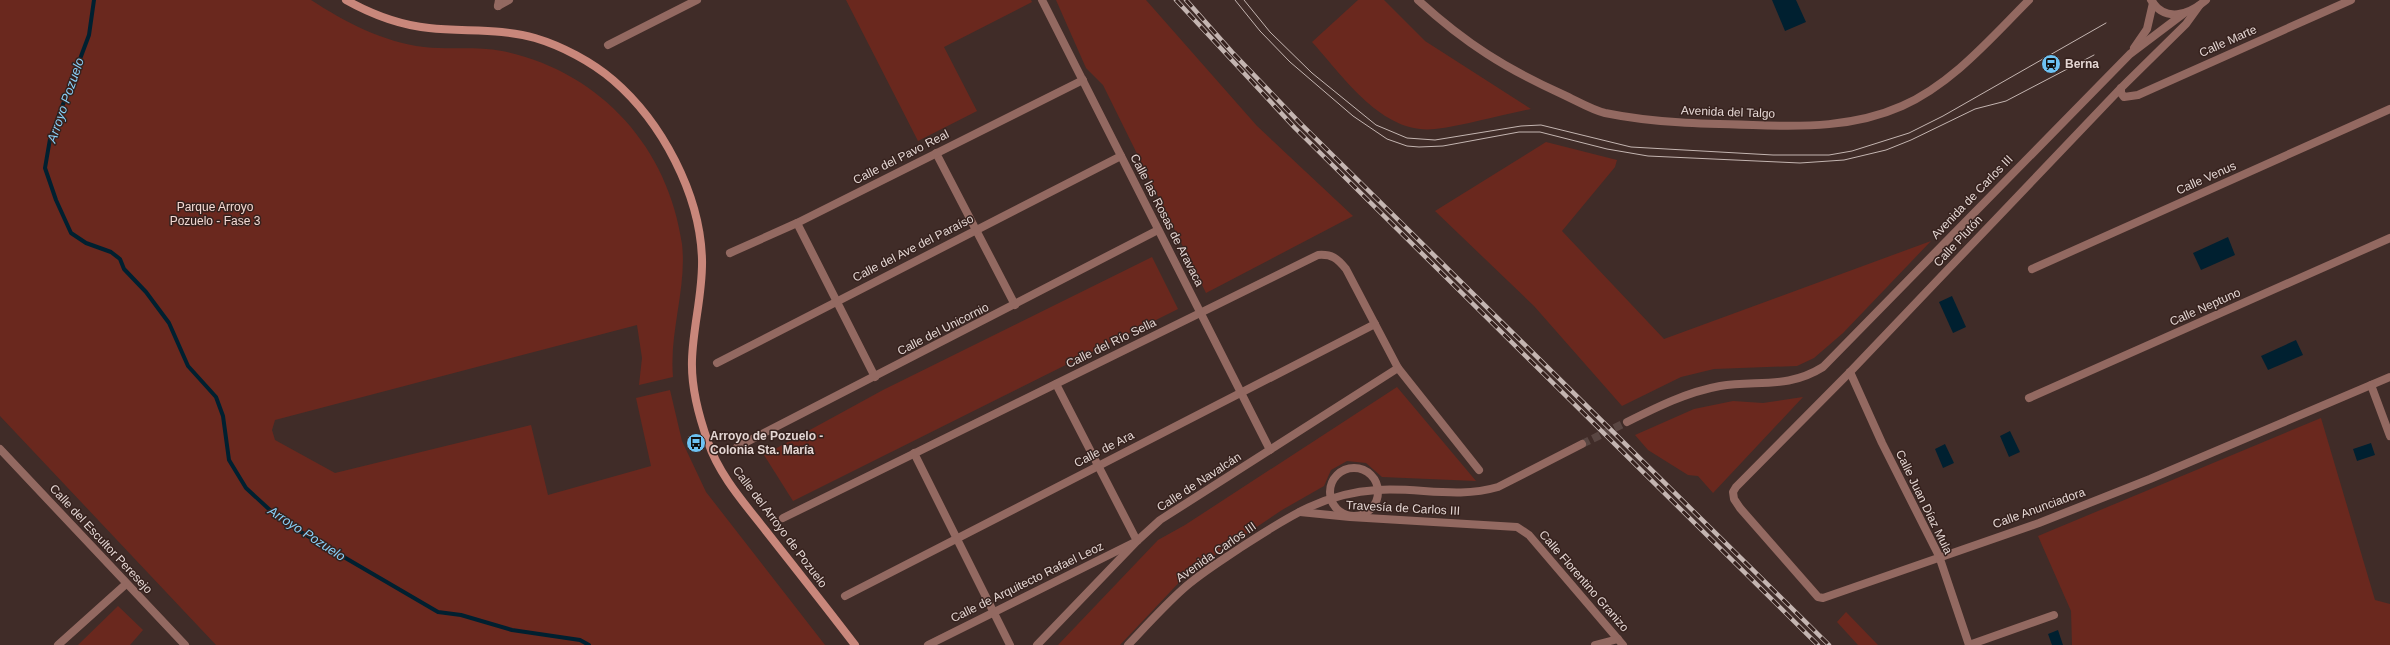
<svg xmlns="http://www.w3.org/2000/svg" width="2390" height="645" font-family="Helvetica,sans-serif">
  <style>
    .green { fill: #6a281e }
    .water { fill: #002030 }
    .lines { fill: none; stroke-linecap: round; stroke-linejoin: round }
    .stream { stroke: #002030; stroke-width: 4 }
    .tertiary-tunnel { stroke: #594642; stroke-width: 8; stroke-dasharray: 8 4; stroke-linecap: butt }
    .pedestrian { stroke: #936961; stroke-width: 8 }
    .minor { stroke: #936961; stroke-width: 8 }
    .tertiary { stroke: #936961; stroke-width: 8 }
    .secondary { stroke: #c9877b; stroke-width: 8 }
    .tram { stroke: #c4b5b1; stroke-width: 1 }
    .rail-casing { stroke: #c4b5b1; stroke-width: 4.5 }
    .rail { stroke: #36221e; stroke-width: 3; stroke-dasharray: 9; stroke-linecap: butt }
    .labels { text-anchor: middle; stroke-width: 3; stroke-linejoin: round; paint-order: stroke }
    .street-label { font-size: 12px; fill: #e4d6d3; stroke: #36221e }
    .poi-label { font-size: 12px; font-weight: bold; fill: #e4d6d3; stroke: #36221e; text-anchor: start }
    .park-label { font-size: 12px; fill: #f3d9d3; stroke: #36221e }
    .water-label { font-size: 13px; font-style: italic; fill: #89d0f9; stroke: #36221e }
  </style>
  <rect width="100%" height="100%" fill="#402c28"/>
  <g class="green">
    <path d="M0 0H311C345 22 383 42 424 47 450 50 477 46 502 51 599 71 668 146 682 244 687 288 669 332 673 377L639 385 642 358 637 325 275 420 272 430 275 440 335 473 531 425 548 495 651 466 636 398 670 390 682 441 706 492 825 645H216L0 416Z"/>
    <path d="M846 0H1031L1032 2 944 47 977 111 918 141Z"/>
    <path d="M1056 0H1146L1257 126 1353 216 1206 293 1103 85 1086 68Z"/>
    <path d="M1358 0H1384L1425 41 1531 109C1499 115 1467 125 1435 129 1382 135 1343 76 1312 42Z"/>
    <path d="M1546 142 1617 160 1615 167 1562 231 1664 339 1931 241 1843 333 1814 358 1797 366 1714 369 1681 377 1622 406 1534 306 1435 211Z"/>
    <path d="M1152 257 1178 309 793 501 764 455 883 390Z"/>
    <path d="M1397 387 1476 481 1382 477 1366 463 1347 461 1331 470 1324 486 1282 510 1188 573 1120 645H1058L1158 540 1185 525Z"/>
    <path d="M1803 397 1713 493 1698 476 1688 475 1648 450 1635 435 1694 409 1733 401 1763 403Z"/>
    <path d="M2321 418 2375 600 2390 604V645H2072L2071 611 2038 536Z"/>
    <path d="M118 606 143 630 130 645H78Z"/>
    <path d="M1846 612 1878 645H1858L1837 622Z"/>
  </g>
  <g class="water">
    <path d="M1772 0H1796L1806 22 1785 31Z"/>
    <path d="M2228 237 2235 255 2201 270 2193 253Z"/>
    <path d="M1952 296 1966 327 1953 333 1939 302Z"/>
    <path d="M2296 340 2303 355 2268 370 2261 356Z"/>
    <path d="M2010 431 2020 452 2009 457 2000 436Z"/>
    <path d="M2371 443 2375 455 2357 461 2353 449Z"/>
    <path d="M1945 444 1954 463 1943 468 1935 449Z"/>
    <path d="M2058 630 2063 645H2052L2048 634Z"/>
  </g>
  <g class="lines">
    <path class="stream" d="M94 0 89 35 50 139 45 168 56 200 71 233 86 243 111 252 120 259 124 269 146 292 169 323 188 366 216 397 223 416 229 460 246 488 271 511 301 532 438 612 461 615 512 630 580 640 589 645"/>
    <path class="tertiary-tunnel" d="M1582 444 1627 422"/>
    <g class="pedestrian">
      <path d="M498 6 509 0"/>
      <path d="M936 153 1015 305"/>
      <path d="M797 223 875 377"/>
      <path d="M717 363 1121 156"/>
      <path d="M914 453 1010 645"/>
      <path d="M845 596 1375 324"/>
      <path d="M928 645 1137 541 1056 384"/>
    </g>
    <g class="minor">
      <path d="M1042 0 1270 450"/>
      <path d="M1418 0C1465 43 1506 69 1564 95 1577 101 1592 110 1605 113 1654 123 1704 124 1753 125 1804 127 1855 127 1902 106 1952 84 1991 38 2029 0"/>
      <path d="M498 6 499 0"/>
      <path d="M2199 6 2186 24 2121 88 1850 372 1736 487 1733 492 1734 499 1740 508 1818 597 1823 598 2039 523 2150 479 2390 377"/>
      <path d="M608 45 697 0"/>
      <path d="M2121 88V93L2124 97 2138 95 2351 0"/>
      <path d="M730 253 797 223 1083 80"/>
      <path d="M2032 269 2390 109"/>
      <path d="M1850 372 1882 443 1939 556 1969 645"/>
      <path d="M2371 385 2390 436"/>
      <path d="M2029 398 2390 238"/>
      <path d="M737 447 1158 230"/>
      <path d="M0 449 185 645"/>
      <circle cx="1354" cy="492" r="24"/>
      <path d="M1300 512 1350 517 1517 527 1529 535 1623 645"/>
      <path d="M783 518 1318 255C1332 254 1337 258 1346 269L1398 368 1479 470"/>
      <path d="M58 645 126 584"/>
      <path d="M1037 645 1137 541 1160 520 1398 368"/>
      <path d="M1595 645 1618 639"/>
      <path d="M1969 645 2054 615"/>
    </g>
    <g class="tertiary">
      <path d="M2151 0C2165 23 2189 15 2206 0"/>
      <path d="M2134 48 2147 29 2153 3"/>
      <path d="M1627 422C1657 407 1687 392 1720 386 1758 380 1788 389 1823 367L2130 54 2183 14"/>
      <path d="M1128 645C1146 626 1164 606 1183 589 1201 573 1221 561 1240 548 1285 519 1322 493 1377 490 1418 487 1457 499 1498 487L1582 444"/>
    </g>
    <path class="secondary" d="M346 0C371 14 400 25 429 28 464 32 501 28 535 38 562 46 592 62 613 80 662 122 700 194 702 259 703 293 693 326 692 360 691 388 699 417 708 442 719 475 745 504 766 531 796 569 826 607 855 645"/>
    <g class="tram">
      <path d="M1235 0 1260 31 1290 62 1353 116 1387 139 1407 146 1419 147 1443 146 1519 132H1540L1607 149 1648 156 1800 163 1844 160 1886 150 1911 140 1975 109 2006 101 2094 55"/>
      <path d="M1244 0 1270 32 1312 73 1376 125 1407 138 1435 140 1521 126 1541 125 1631 147 1773 155H1829L1852 151 1909 133 1943 116 2106 23"/>
    </g>
    <g class="rail-casing">
      <g id="rail">
        <path d="M1176 0 1295 128 1818 645"/>
        <path d="M1186 0 1232 52 1300 123 1829 645"/>
      </g>
    </g>
    <use href="#rail" class="rail"/>
  </g>
  <defs>
    <g id="station-disc" transform="scale(1)"><circle r="9.5" fill="#6dc2f3" stroke="#36221e"/><path d="M-3-6H3Q5-6 5-4V2Q5 4 3 4L4.5 6H3L1.5 4h-3L-3 6H-4.5L-3 4Q-5 4-5 2V-4Q-5-6-3-6ZM-3.5-4v3h7v-3ZM-3.5 1v1.5H-2V1ZM2 1v1.5H3.5V1Z" fill="#111"/></g>
    <g id="bus-disc" transform="scale(1)"><circle r="9.5" fill="#6dc2f3" stroke="#36221e"/><path d="M-5-6H5V4H4V6H2V4H-2V6H-4V4H-5ZM-3.5-4V0h7V-4ZM-3.5 1.2v1.5H-2V1.2ZM2 1.2v1.5H3.5V1.2Z" fill="#111"/></g>
  </defs>
  <g fill-rule="evenodd">
    <use href="#station-disc" x="2051" y="64"/>
    <use href="#bus-disc" x="696" y="443"/>
  </g>
  <g class="labels">
    <g class="street-label">
      <text transform="translate(2228 41) rotate(-24)" y="4">Calle Marte</text>
      <text transform="translate(1728 112) rotate(2)" y="4">Avenida del Talgo</text>
      <text transform="translate(901 157) rotate(-27)" y="4">Calle del Pavo Real</text>
      <text transform="translate(2206 178) rotate(-24)" y="4">Calle Venus</text>
      <text transform="translate(1972 197) rotate(-46)" y="4">Avenida de Carlos III</text>
      <text transform="translate(1167 220) rotate(63)" y="4">Calle las Rosas de Aravaca</text>
      <text transform="translate(1958 241) rotate(-47)" y="4">Calle Plutón</text>
      <text transform="translate(913 248) rotate(-27)" y="4">Calle del Ave del Paraíso</text>
      <text transform="translate(2205 307) rotate(-24)" y="4">Calle Neptuno</text>
      <text transform="translate(943 329) rotate(-27)" y="4">Calle del Unicornio</text>
      <text transform="translate(1111 343) rotate(-26)" y="4">Calle del Río Sella</text>
      <text transform="translate(1104 449) rotate(-27)" y="4">Calle de Ara</text>
      <text transform="translate(1199 482) rotate(-33)" y="4">Calle de Navalcán</text>
      <text transform="translate(1924 502) rotate(64)" y="4">Calle Juan Díaz Mula</text>
      <text transform="translate(1403 508) rotate(3)" y="4">Travesía de Carlos III</text>
      <text transform="translate(2039 508) rotate(-20)" y="4">Calle Anunciadora</text>
      <text transform="translate(780 527) rotate(53)" y="4">Calle del Arroyo de Pozuelo</text>
      <text transform="translate(101 539) rotate(47)" y="4">Calle del Escultor Peresejo</text>
      <text transform="translate(1216 552) rotate(-35)" y="4">Avenida Carlos III</text>
      <text transform="translate(1584 581) rotate(49)" y="4">Calle Florentino Granizo</text>
      <text transform="translate(1027 582) rotate(-26)" y="4">Calle de Arquitecto Rafael Leoz</text>
    </g>
    <g class="poi-label">
      <text x="2065" y="68">Berna</text>
      <text x="710" y="440">Arroyo de Pozuelo -<tspan x="710" dy="14">Colonia Sta. María</tspan></text>
    </g>
    <g class="park-label">
      <text x="215" y="211">Parque Arroyo<tspan x="215" dy="14">Pozuelo - Fase 3</tspan></text>
    </g>
    <g class="water-label">
      <text transform="translate(65 100) rotate(-71)" y="5">Arroyo Pozuelo</text>
      <text transform="translate(307 533) rotate(33)" y="5">Arroyo Pozuelo</text>
    </g>
  </g>
</svg>
